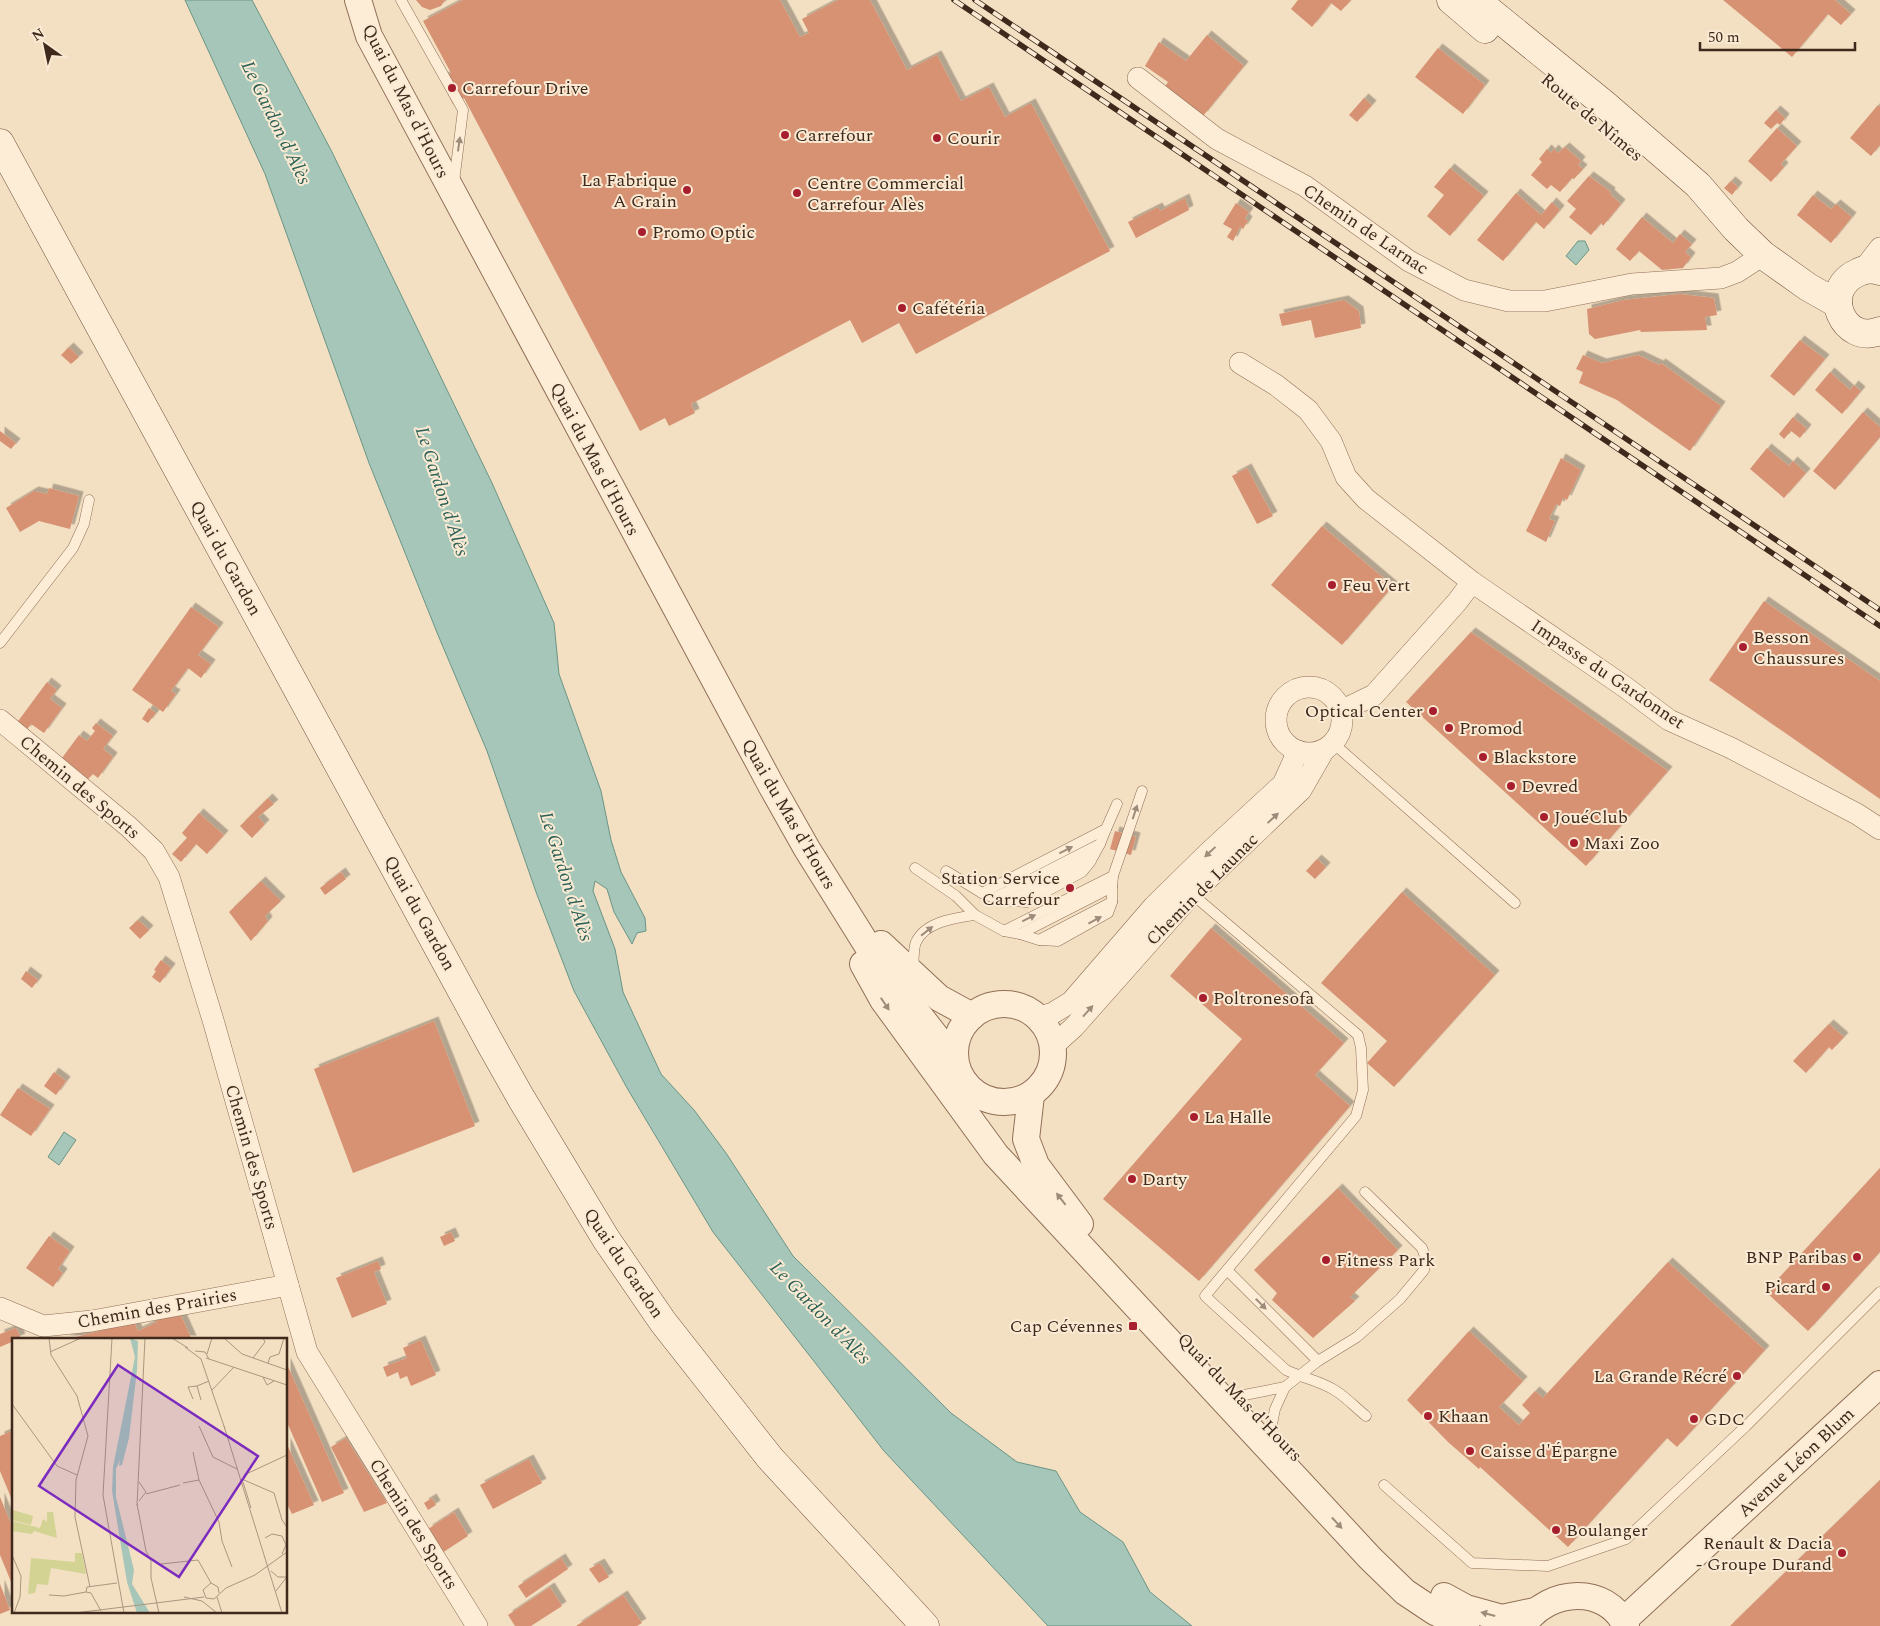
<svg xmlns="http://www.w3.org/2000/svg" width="1880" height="1626" font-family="Spectral,serif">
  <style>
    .water { fill: #a5c6b8; stroke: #6a9586 }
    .building { fill: #d69273; filter: url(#shadow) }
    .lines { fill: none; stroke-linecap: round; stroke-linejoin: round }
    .service-casing { stroke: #906f56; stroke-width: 11 }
    .minor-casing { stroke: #906f56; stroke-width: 22 }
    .tertiary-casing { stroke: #906f56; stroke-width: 28 }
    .secondary-casing { stroke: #72503a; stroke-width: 29 }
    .service { stroke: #fdedd7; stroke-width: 10 }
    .minor { stroke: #fdedd7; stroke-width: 21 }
    .tertiary { stroke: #fdedd7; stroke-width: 26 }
    .secondary { stroke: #fdedd7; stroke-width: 28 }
    .rail-casing { stroke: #3e291c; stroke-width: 5.5 }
    .rail { stroke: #faead3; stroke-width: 4; stroke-dasharray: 11; stroke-linecap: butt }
    .oneway { fill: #9e8b7a }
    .poi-dot { fill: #a71e2e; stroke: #faead3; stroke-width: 2 }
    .labels { text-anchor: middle; stroke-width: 4; stroke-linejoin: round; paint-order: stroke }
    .poi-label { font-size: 18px; fill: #3e291c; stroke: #faead3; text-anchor: start }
    .street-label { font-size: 18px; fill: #3e291c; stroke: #faead3 }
    .water-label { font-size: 19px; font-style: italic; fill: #2a6056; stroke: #faead3 }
    .inset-road { fill: none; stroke: #ab9680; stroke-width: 1 }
    .view { fill: #7b2cbf; fill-opacity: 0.15; stroke: #7b2cbf; stroke-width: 2.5 }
    .inset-edge { fill: none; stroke: #3e291c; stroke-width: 2.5 }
  </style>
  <defs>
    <filter id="shadow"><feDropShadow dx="4.5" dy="-4.5" stdDeviation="0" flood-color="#0004"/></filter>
  </defs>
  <rect width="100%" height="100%" fill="#f3dfc2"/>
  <g class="water">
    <path d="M185 0H252L332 152 492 483 554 623 559 674 601 791 611 840 621 872 645 918 646 931 637 933 632 944 614 912 607 889 595 881 593 891 615 949 623 992 661 1074 694 1110 726 1153 793 1256 951 1413 1017 1462 1056 1471 1080 1512 1123 1542 1150 1592 1192 1626H1048L884 1451 713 1232 627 1088 574 991 536 892 487 751 438 635 369 463 265 174Z"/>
    <path d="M1578 241H1585L1589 250 1576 265 1566 256Z"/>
    <path d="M64 1132 76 1140 59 1165 48 1157Z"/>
  </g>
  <g class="building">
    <path d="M416 0H445L441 6 430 10 422 7Z"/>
    <path d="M463 0H780L800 37 809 33 802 19 838 0H870L907 70 937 55 961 101 989 87 1005 117 1031 103 1110 251 916 354 899 323 862 343 850 320 691 404 695 413 669 426 665 418 640 431 464 98 453 104 440 79 451 73 423 21Z"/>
    <path d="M1298 0H1351L1341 11 1331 3 1312 27 1291 9Z"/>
    <path d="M1723 0H1835L1851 14 1841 25 1828 14 1792 57Z"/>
    <path d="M1207 35 1244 66 1203 116 1164 88 1168 82 1145 66 1159 42 1186 61Z"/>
    <path d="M1438 48 1485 85 1463 114 1415 77Z"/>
    <path d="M1364 98 1372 105 1357 122 1349 115Z"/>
    <path d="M1878 105 1880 107V145L1871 156 1850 138Z"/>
    <path d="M1776 110 1785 118 1780 125 1777 123 1771 129 1764 123Z"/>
    <path d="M1777 128 1797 146 1781 164 1784 167 1771 182 1748 161Z"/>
    <path d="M1565 147 1581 161 1578 165 1583 169 1574 179 1572 178 1560 192 1551 185 1547 189 1531 175 1542 162 1539 159 1547 149 1551 153 1554 149 1558 153Z"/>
    <path d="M1450 168 1484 196 1450 236 1427 216 1444 195 1434 187Z"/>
    <path d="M1589 176 1611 192 1610 194 1621 204 1603 226 1601 223 1591 235 1569 217 1576 209 1567 201Z"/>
    <path d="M1731 181 1738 187 1732 195 1724 188Z"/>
    <path d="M1516 193 1541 215 1552 202 1560 210 1544 229 1536 222 1503 261 1477 240Z"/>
    <path d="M1813 195 1831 209 1836 204 1852 217 1831 243 1797 215Z"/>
    <path d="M1185 198 1189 210 1136 238 1128 222 1158 207 1160 211Z"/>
    <path d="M1236 203 1249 212 1245 218 1248 221 1243 229 1240 227 1233 241 1227 237 1232 229 1223 224Z"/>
    <path d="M1642 217 1673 243 1680 234 1692 244 1685 252 1691 257 1683 268 1662 270 1639 251 1630 261 1616 249Z"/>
    <path d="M1680 294 1714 298 1717 315 1705 317 1707 330 1641 332 1640 330 1595 339 1589 334 1587 309 1624 300Z"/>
    <path d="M1344 300 1359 311 1361 328 1315 338 1311 320 1282 326 1279 314Z"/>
    <path d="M1800 340 1825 359 1794 396 1770 376Z"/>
    <path d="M69 347 79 357 71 364 61 355Z"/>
    <path d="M1583 355 1602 363 1638 355 1659 365 1661 363 1721 406 1690 451 1617 400 1579 383 1583 372 1576 369Z"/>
    <path d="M1830 372 1850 390 1854 385 1861 391 1842 414 1815 390Z"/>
    <path d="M1863 412 1880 427V437L1835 490 1813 471Z"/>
    <path d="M1793 417 1807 429 1800 438 1791 431 1784 439 1779 434Z"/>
    <path d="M0 431 16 443 11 449 0 441Z"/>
    <path d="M1767 448 1789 466 1793 461 1806 473 1784 498 1750 469Z"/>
    <path d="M1561 458 1581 470 1567 500 1563 498 1560 506 1556 504 1549 519 1555 521 1546 542 1526 531Z"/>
    <path d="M1247 468 1273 516 1257 524 1232 476Z"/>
    <path d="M49 488 79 496 70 529 39 521 20 532 6 508 34 491 47 494Z"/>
    <path d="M1322 526 1393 586 1342 645 1271 585Z"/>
    <path d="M1764 601 1880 681V799L1709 680Z"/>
    <path d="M191 607 219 627 198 655 211 664 201 678 188 668 171 691 176 694 163 712 132 690Z"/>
    <path d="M1471 632 1668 771 1586 866 1406 702Z"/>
    <path d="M47 682 57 690 50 699 62 708 44 733 31 724 26 731 16 724Z"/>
    <path d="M149 708 156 713 148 723 142 719Z"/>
    <path d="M96 723 113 736 103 749 113 757 98 778 93 774 88 779 62 758 79 735 87 741 95 731 92 728Z"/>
    <path d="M268 798 274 804 258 817 265 824 252 838 240 826Z"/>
    <path d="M199 813 224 835 207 854 196 844 181 862 172 854 187 838 182 833Z"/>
    <path d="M1115 831 1136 837 1131 855 1110 849Z"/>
    <path d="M1317 859 1326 867 1315 879 1306 871Z"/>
    <path d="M341 872 346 879 325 895 320 888Z"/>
    <path d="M261 881 281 901 265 916 268 921 251 941 229 912Z"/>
    <path d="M1402 892 1495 975 1394 1087 1367 1063 1387 1041 1321 983Z"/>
    <path d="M138 920 149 930 140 939 129 928Z"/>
    <path d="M1211 928 1344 1043 1315 1075 1350 1106 1199 1281 1103 1199 1242 1039 1170 976Z"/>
    <path d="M161 960 171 968 160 983 152 977 156 971 154 970Z"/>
    <path d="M26 971 38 980 32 988 21 979Z"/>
    <path d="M434 1021 475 1126 353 1173 314 1069Z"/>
    <path d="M1829 1024 1844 1037 1832 1050 1829 1047 1806 1073 1793 1061Z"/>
    <path d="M54 1072 66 1081 56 1095 44 1086Z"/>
    <path d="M18 1088 50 1109 31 1136 0 1115Z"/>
    <path d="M1880 1168V1252L1808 1331 1766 1292Z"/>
    <path d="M1338 1188 1398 1250 1350 1297 1355 1301 1313 1338 1272 1300 1277 1293 1254 1270Z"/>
    <path d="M451 1232 455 1241 444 1246 440 1237Z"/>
    <path d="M49 1236 70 1251 58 1269 63 1273 53 1287 26 1268Z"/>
    <path d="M378 1261 381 1269 374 1272 387 1304 352 1318 336 1278Z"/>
    <path d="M1668 1262 1765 1350 1677 1447 1667 1438 1568 1547 1480 1467 1479 1469 1448 1442 1407 1400 1469 1331 1523 1381 1499 1407 1519 1425 1530 1413 1522 1405 1535 1391 1543 1398Z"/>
    <path d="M179 1311 192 1340H64L134 1322 138 1331 157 1322 155 1318Z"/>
    <path d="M16 1328 21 1338 0 1347V1334Z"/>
    <path d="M421 1340 436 1375 411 1386 407 1376 400 1379 398 1372 387 1377 383 1367 407 1358 403 1348Z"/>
    <path d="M286 1362 344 1493 322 1502 286 1420Z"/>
    <path d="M12 1431 14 1436V1505L0 1471V1436Z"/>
    <path d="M346 1438 387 1503 364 1512 331 1447Z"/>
    <path d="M286 1442 314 1505 292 1514 286 1502Z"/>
    <path d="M529 1459 542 1483 493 1509 480 1485Z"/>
    <path d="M1880 1480V1626H1730Z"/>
    <path d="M0 1497 14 1531V1589L0 1555Z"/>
    <path d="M432 1498 436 1505 428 1510 424 1503Z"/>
    <path d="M454 1512 468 1536 442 1553 428 1529Z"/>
    <path d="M561 1558 568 1569 526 1598 518 1586Z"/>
    <path d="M600 1563 609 1577 599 1583 589 1569Z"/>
    <path d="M0 1584 10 1610 0 1614Z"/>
    <path d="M550 1587 562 1606 531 1626H515L508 1615Z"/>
    <path d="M623 1595 642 1623 637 1626H576Z"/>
  </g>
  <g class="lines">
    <g class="service-casing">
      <g id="service">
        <path d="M401 0 463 110 454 182"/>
        <path d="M0 643 73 548 84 524 89 500"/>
        <path d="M1333 743 1515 903"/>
        <path d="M915 868 956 896 975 915 1004 931 1113 876 1142 791"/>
        <path d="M946 871 982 893 1106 829 1117 804"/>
        <path d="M982 893 994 898 1100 844 1106 829"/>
        <path d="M1192 894 1358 1035 1361 1048 1363 1090 1356 1116 1205 1296 1286 1370C1302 1378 1321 1381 1336 1391 1347 1398 1356 1408 1366 1416"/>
        <path d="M994 898 1010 901 1093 857 1100 844"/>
        <path d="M1011 901 1027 902 1082 872 1091 861"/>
        <path d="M1004 931 1020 934 1112 887 1113 876"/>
        <path d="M1020 934 1039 940 1112 902V887"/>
        <path d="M1040 940 1058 941 1108 913 1112 902"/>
        <path d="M913 969C914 961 913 949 916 942 926 921 956 918 975 915"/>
        <path d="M1227 1270 1318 1361"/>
        <path d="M1239 1396 1285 1387"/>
        <path d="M1271 1429 1275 1409 1285 1387 1318 1361 1357 1337 1400 1299 1424 1270 1426 1259 1422 1248 1365 1192"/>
        <path d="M1384 1485 1472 1563 1548 1566 1626 1539 1746 1426 1880 1292"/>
      </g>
    </g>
    <g class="minor-casing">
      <g id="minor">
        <path d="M1138 78 1217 139 1305 186 1409 261 1464 290 1509 301H1545L1632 284 1721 278 1737 272 1763 255"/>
        <path d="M1863 270 1880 248"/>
        <path d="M1240 363 1276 385 1308 410 1331 441 1346 477 1366 499 1472 582 1457 602 1374 695 1341 711"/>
        <path d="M1472 582 1625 687 1669 720 1731 748 1857 814 1880 829"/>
        <circle cx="1309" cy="720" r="33"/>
        <path d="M0 720 129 827 154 851 169 877 213 1020 307 1352 477 1626"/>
        <path d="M1039 1017 1053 1013 1071 1002 1154 906 1208 853 1283 784 1298 751"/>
        <path d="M1053 1046 1074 1027 1192 894 1301 790 1324 750"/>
        <path d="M0 1308 43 1326 92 1321 288 1285"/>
      </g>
    </g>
    <g class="tertiary-casing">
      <g id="tertiary">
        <path d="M358 0 369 36 772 787 807 849 877 961 955 1061"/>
        <path d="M881 944 939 998 972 1016"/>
        <path d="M863 964 883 1000 996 1155 1370 1558 1405 1592 1435 1612 1466 1626"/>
        <circle cx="1004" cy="1053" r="49"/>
        <path d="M1031 1095 1026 1139 1036 1165 1080 1224"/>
        <path d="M1444 1596 1466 1608 1502 1618 1535 1611"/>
        <path d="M1623 1621 1880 1384"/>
        <path d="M1525 1623C1549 1589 1606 1584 1626 1626"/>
      </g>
    </g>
    <g class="secondary-casing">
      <g id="secondary">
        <path d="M1451 0 1485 29"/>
        <path d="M1476 0 1603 103 1698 185 1736 229 1763 255 1808 287 1838 304"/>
        <path d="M0 143 490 1043 521 1098 606 1239 663 1322 770 1458 925 1626"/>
        <path d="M1880 271C1873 269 1864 269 1857 273 1819 291 1844 346 1880 331"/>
      </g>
    </g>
    <use href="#service" class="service"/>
    <use href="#minor" class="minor"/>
    <use href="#tertiary" class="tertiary"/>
    <use href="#secondary" class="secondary"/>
    <g class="rail-casing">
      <g id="rail">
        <path d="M954 0 1880 626"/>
        <path d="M975 0 1880 610"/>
      </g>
    </g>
    <use href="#rail" class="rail"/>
  </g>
  <defs><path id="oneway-solid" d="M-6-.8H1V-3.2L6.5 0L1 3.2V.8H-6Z" transform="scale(1.25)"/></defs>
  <g class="oneway">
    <use href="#oneway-solid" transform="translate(459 144) rotate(-82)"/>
    <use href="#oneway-solid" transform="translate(1135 812) rotate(-72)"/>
    <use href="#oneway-solid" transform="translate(1273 818) rotate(-43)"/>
    <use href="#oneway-solid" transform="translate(1066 850) rotate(-27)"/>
    <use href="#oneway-solid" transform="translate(1210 852) rotate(137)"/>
    <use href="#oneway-solid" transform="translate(1029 918) rotate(-26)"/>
    <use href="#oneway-solid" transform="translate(1095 920) rotate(-28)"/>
    <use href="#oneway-solid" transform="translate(927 931) rotate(-38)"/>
    <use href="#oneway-solid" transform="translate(885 1004) rotate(56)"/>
    <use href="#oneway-solid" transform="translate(1088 1011) rotate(-48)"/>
    <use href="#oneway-solid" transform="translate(1061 1199) rotate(-128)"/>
    <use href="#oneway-solid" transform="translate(1261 1304) rotate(45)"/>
    <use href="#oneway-solid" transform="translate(1337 1523) rotate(47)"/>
    <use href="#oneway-solid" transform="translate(1488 1614) rotate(-165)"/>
  </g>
  <g class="poi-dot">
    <circle cx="452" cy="88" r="5"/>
    <circle cx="785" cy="135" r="5"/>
    <circle cx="937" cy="138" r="5"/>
    <circle cx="687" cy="190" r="5"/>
    <circle cx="797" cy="193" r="5"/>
    <circle cx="642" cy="232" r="5"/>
    <circle cx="902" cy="308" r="5"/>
    <circle cx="1332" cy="585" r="5"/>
    <circle cx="1743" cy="647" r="5"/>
    <circle cx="1433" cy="711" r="5"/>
    <circle cx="1449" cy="728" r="5"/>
    <circle cx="1483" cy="757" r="5"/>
    <circle cx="1511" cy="786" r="5"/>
    <circle cx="1544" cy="817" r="5"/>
    <circle cx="1574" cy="843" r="5"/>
    <circle cx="1070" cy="888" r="5"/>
    <circle cx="1203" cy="998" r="5"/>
    <circle cx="1194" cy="1117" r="5"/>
    <circle cx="1132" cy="1179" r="5"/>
    <circle cx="1857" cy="1257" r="5"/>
    <circle cx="1326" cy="1260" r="5"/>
    <circle cx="1826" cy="1287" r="5"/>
    <rect x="1128" y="1321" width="10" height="10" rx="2.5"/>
    <circle cx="1737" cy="1376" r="5"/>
    <circle cx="1428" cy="1416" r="5"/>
    <circle cx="1694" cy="1419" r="5"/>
    <circle cx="1470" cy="1451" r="5"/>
    <circle cx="1556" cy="1530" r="5"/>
    <circle cx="1842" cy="1553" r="5"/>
  </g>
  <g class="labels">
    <g class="poi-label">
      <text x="462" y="94">Carrefour Drive</text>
      <text x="795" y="141">Carrefour</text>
      <text x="947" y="144">Courir</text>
      <text x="677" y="186" text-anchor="end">La Fabrique<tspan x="677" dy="21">A Grain</tspan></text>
      <text x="807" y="189">Centre Commercial<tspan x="807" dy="21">Carrefour Alès</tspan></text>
      <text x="652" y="238">Promo Optic</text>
      <text x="912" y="314">Cafétéria</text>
      <text x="1342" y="591">Feu Vert</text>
      <text x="1753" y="643">Besson<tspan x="1753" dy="21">Chaussures</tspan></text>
      <text x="1423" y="717" text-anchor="end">Optical Center</text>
      <text x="1459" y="734">Promod</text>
      <text x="1493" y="763">Blackstore</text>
      <text x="1521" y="792">Devred</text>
      <text x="1554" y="823">JouéClub</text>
      <text x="1584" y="849">Maxi Zoo</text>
      <text x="1060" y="884" text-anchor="end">Station Service<tspan x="1060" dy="21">Carrefour</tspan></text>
      <text x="1213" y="1004">Poltronesofà</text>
      <text x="1204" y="1123">La Halle</text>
      <text x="1142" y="1185">Darty</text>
      <text x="1847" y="1263" text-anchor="end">BNP Paribas</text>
      <text x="1336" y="1266">Fitness Park</text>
      <text x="1816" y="1293" text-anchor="end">Picard</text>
      <text x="1123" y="1332" text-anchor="end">Cap Cévennes</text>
      <text x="1727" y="1382" text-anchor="end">La Grande Récré</text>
      <text x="1438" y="1422">Khaan</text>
      <text x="1704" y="1425">GDC</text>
      <text x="1480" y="1457">Caisse d'Épargne</text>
      <text x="1566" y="1536">Boulanger</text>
      <text x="1832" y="1549" text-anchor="end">Renault &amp; Dacia<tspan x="1832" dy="21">- Groupe Durand</tspan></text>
    </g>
    <g class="street-label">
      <text transform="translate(406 101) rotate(63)" y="6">Quai du Mas d'Hours</text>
      <text transform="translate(1592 117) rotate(40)" y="6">Route de Nîmes</text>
      <text transform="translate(1366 229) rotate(34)" y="6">Chemin de Larnac</text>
      <text transform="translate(595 459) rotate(62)" y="6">Quai du Mas d'Hours</text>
      <text transform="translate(226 558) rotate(61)" y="6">Quai du Gardon</text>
      <text transform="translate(1608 674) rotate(34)" y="6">Impasse du Gardonnet</text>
      <text transform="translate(80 787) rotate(40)" y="6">Chemin des Sports</text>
      <text transform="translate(789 814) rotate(60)" y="6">Quai du Mas d'Hours</text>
      <text transform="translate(1202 889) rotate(-45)" y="6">Chemin de Launac</text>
      <text transform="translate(420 913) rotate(61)" y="6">Quai du Gardon</text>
      <text transform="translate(252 1157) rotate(74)" y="6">Chemin des Sports</text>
      <text transform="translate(624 1263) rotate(56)" y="6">Quai du Gardon</text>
      <text transform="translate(157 1308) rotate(-10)" y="6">Chemin des Prairies</text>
      <text transform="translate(1240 1397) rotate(46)" y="6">Quai du Mas d'Hours</text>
      <text transform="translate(1796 1462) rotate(-43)" y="6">Avenue Léon Blum</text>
      <text transform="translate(414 1524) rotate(58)" y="6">Chemin des Sports</text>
    </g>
    <g class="water-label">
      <text transform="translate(277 122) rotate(64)" y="7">Le Gardon d'Alès</text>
      <text transform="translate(443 491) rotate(72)" y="7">Le Gardon d'Alès</text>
      <text transform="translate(567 876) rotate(72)" y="7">Le Gardon d'Alès</text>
      <text transform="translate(821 1312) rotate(46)" y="7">Le Gardon d'Alès</text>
    </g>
  </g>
  <g transform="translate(12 1338)">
    <rect width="275" height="275" fill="#f3dfc2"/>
    <path d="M1 172 21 178 19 187 0 182ZM35 174H41L45 200 22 193 20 196 0 193V183L28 190 31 181 35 184ZM63 215H70L74 236 39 230 36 247 25 246 23 255 16 256 19 220 63 224Z" fill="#d3d394"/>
    <path d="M118 0 126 3 125 32 117 100 110 127 107 128 108 122 104 131V159L122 232 120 246 138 275H125L115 244 100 153 101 129 123 19Z" fill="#a5c6b8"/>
    <path class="inset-road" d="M37 0 39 17 65 58 76 98 64 142 63 179 78 249M100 0 91 157 112 275M160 0 176 10M212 0 230 16 275 32M173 9 189 21 213 91M183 13 193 14 197 21M38 14 69 0M195 16 200 0M194 20 275 47M241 20 253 4 251 0M256 25 258 19 267 16 272 0M251 39 255 47 262 43M200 52 222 29M181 61 176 49 185 48M189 62 185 48 197 43M0 66 45 128 65 137M187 88 201 119 225 131M212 88 270 275M232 137 275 117M187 142 207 184 210 203 220 229M232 142 262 155 270 182 275 189M127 144 134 154 127 163M231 144 239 170M171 145 187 142 181 114M134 156 168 147M125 166 134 213 139 223V240L147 275M125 167 133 0M253 200 260 196 270 198 274 207 270 216M0 217 9 238 8 259 2 275M149 226 186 222 199 245M259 233 266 239H275M264 253 274 240M79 255 74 254 75 249 105 245M79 255 89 273M207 255 206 249 199 245 191 252 194 260 202 261 214 250 243 237 275 214M37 257 52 258 74 254M172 259 190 263 205 275M205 259 210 275M63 275 192 259"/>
    <path class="view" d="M106 27 246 118 167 239 27 148Z"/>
    <rect width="275" height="275" class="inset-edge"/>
  </g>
  <g transform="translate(45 45) rotate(327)" stroke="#faead3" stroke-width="4" paint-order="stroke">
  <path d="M0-4L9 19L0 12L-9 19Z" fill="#3e291c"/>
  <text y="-8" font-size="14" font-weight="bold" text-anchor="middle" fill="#3e291c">N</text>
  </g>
  <path d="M1700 42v8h155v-8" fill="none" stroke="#3e291c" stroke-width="2.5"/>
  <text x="1708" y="42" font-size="15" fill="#3e291c" stroke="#faead3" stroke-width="4" paint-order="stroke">50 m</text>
</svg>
